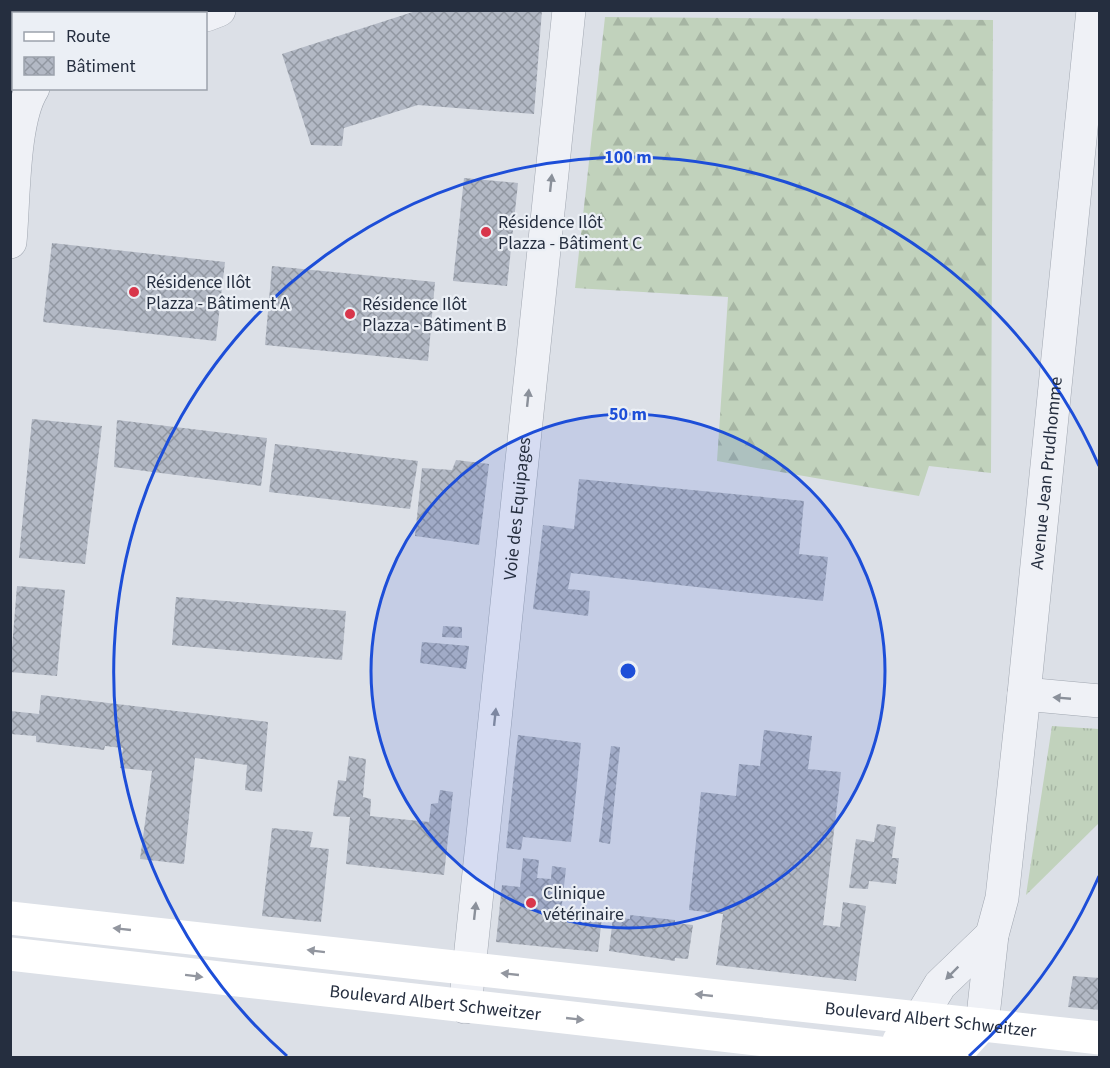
<svg xmlns="http://www.w3.org/2000/svg" width="1110" height="1068" font-family="'Source Sans 3',sans-serif">
  <style>
    .grass { fill: url(#grass-tufts) }
    .forest { fill: url(#forest-firs) }
    .building { fill: url(#building-cross-hatch) }
    .lines { fill: none; stroke-linecap: round; stroke-linejoin: round }
    .street-casing { stroke: #a1a7b1; stroke-width: 34 }
    .street { stroke: #eff1f6; stroke-width: 33 }
    .secondary { stroke: #fff; stroke-width: 33 }
    .oneway { fill: #8a909a }
    .oneway2 { fill: #92969f }
    .ring { fill: none; stroke: #1d4ed8; stroke-width: 3 }
    .poi-dot { fill: #d8364b; stroke: #ebeff5; stroke-width: 2 }
    .labels { text-anchor: middle; stroke-width: 4.5; stroke-linejoin: round; paint-order: stroke }
    .poi-label { font-size: 18px; fill: #252e3f; stroke: #ebeff5; text-anchor: start }
    .street-label { font-size: 18px; fill: #252e3f; stroke: #ebeff5 }
    .centre { fill: #1d4ed8; stroke: #ebeff5; stroke-width: 3 }
    .ring-label { font-size: 18px; text-anchor: middle; font-weight: bold; fill: #1d4ed8; stroke: #ebeff5; stroke-width: 4.5; stroke-linejoin: round; paint-order: stroke }
  </style>
  <defs>
    <pattern id="grass-tufts" width="24" height="20" patternUnits="userSpaceOnUse" patternTransform="scale(1.5)"><rect width="24" height="20" fill="#c1d2bc"/><path d="M3 7l-1-3M5 7V3M7 7l1-3M15 17l-1-3M17 17v-4M19 17l1-3" fill="none" stroke="#a6b5a3"/></pattern>
    <pattern id="forest-firs" width="22" height="20" patternUnits="userSpaceOnUse" patternTransform="scale(1.5)"><rect width="22" height="20" fill="#c1d2bc"/><path d="M5 1l3.5 6h-7zM16 11l3.5 6h-7z" fill="#a6b5a3"/></pattern>
    <pattern id="building-cross-hatch" width="8" height="8" patternUnits="userSpaceOnUse" patternTransform="scale(1.5)"><rect width="8" height="8" fill="#b3b9c5"/><path d="M0 0l8 8M0 8l8-8" fill="none" stroke="#9197a1"/></pattern>
  </defs>
  <rect width="100%" height="100%" fill="#dce0e7"/>
  <g class="grass">
    <path d="M11 10H174V11L164 14H14V76L11 78Z"/>
    <path d="M1052 726 1099 729V823L1026 895Z"/>
  </g>
  <path class="forest" d="M605 17 993 20 991 473 929 466 919 496 717 461 728 297 575 288Z"/>
  <g class="building">
    <path d="M419 10H542L534 114 418 105 344 128 342 146 311 145 282 54Z"/>
    <path d="M464 178 518 183 507 286 453 281Z"/>
    <path d="M52 243 225 262 216 341 43 322Z"/>
    <path d="M272 266 435 282 428 361 265 345Z"/>
    <path d="M32 419 102 426 85 564 19 558Z"/>
    <path d="M117 420 267 438 261 486 114 467Z"/>
    <path d="M275 444 418 461 410 509 269 492Z"/>
    <path d="M456 460 489 464 479 545 415 536 422 468 452 470Z"/>
    <path d="M579 479 804 501 799 554 828 557 823 601 571 573 568 589 590 591 588 616 533 609 543 525 574 529Z"/>
    <path d="M17 586 65 590 57 676 10 672Z"/>
    <path d="M176 597 346 611 342 660 172 645Z"/>
    <path d="M443 626 462 627V638L442 637Z"/>
    <path d="M422 642 469 646 466 669 420 663Z"/>
    <path d="M41 695 268 722 262 792 245 790 247 765 195 758 184 864 140 859 152 771 120 768 123 748 105 746 104 750 36 742V736L10 734V711L39 714Z"/>
    <path d="M764 730 812 736 808 769 841 772 823 925 840 927 843 902 866 906 856 981 716 965 723 914 689 910 701 792 736 796 739 764 760 766Z"/>
    <path d="M518 735 581 743 571 842 523 837 521 850 506 848Z"/>
    <path d="M611 746 620 747 610 844 599 842Z"/>
    <path d="M349 756 366 759 363 797 371 799 370 816 429 822 431 804 438 803 440 790 453 792 444 875 346 864 350 817 333 816 338 780 346 781Z"/>
    <path d="M877 824 896 827 892 858H899L896 884 869 881 868 889 849 888 856 839 874 842Z"/>
    <path d="M272 828 313 832 310 847 329 849 321 922 262 916Z"/>
    <path d="M523 858 539 860 537 878 551 879 552 866 566 868 561 913 602 917 598 952 496 942 502 885 520 887Z"/>
    <path d="M630 915 675 920V923L693 925 688 959 675 958V961L609 951 613 917 630 919Z"/>
    <path d="M1073 976 1100 978V1010L1068 1007Z"/>
  </g>
  <g class="lines">
    <g class="street-casing">
      <g id="street">
        <path d="M206 15 219 10"/>
        <path d="M10 242C14 201 12 121 33 88"/>
        <path d="M1024 694 1100 701"/>
        <path id="s1" d="M465 1007 569 10"/>
        <path d="M920 1018 940 985 992 935"/>
        <path id="s2" d="M982 1025 992 935 1002 898 1024 694 1093 10"/>
      </g>
    </g>
    <use href="#street" class="street"/>
    <g class="secondary">
      <path id="s3" d="M10 918 1100 1038"/>
      <path id="s4" d="M10 954C314 990 619 1022 923 1058"/>
      <path d="M899 1041 962 1047 982 1025"/>
    </g>
  </g>
  <defs><path id="oneway-solid" d="M-6-.8H1V-3.2L6.5 0L1 3.2V.8H-6Z" transform="scale(1.5)"/></defs>
  <g class="oneway">
    <use href="#oneway-solid" transform="translate(551 183) rotate(-84)"/>
    <use href="#oneway-solid" transform="translate(528 398) rotate(-84)"/>
    <use href="#oneway-solid" transform="translate(1062 698) rotate(-175)"/>
    <use href="#oneway-solid" transform="translate(495 717) rotate(-84)"/>
    <use href="#oneway-solid" transform="translate(475 911) rotate(-84)"/>
    <use href="#oneway-solid" transform="translate(952 973) rotate(135)"/>
  </g>
  <g class="oneway2">
    <use href="#oneway-solid" transform="translate(122 929) rotate(-174)"/>
    <use href="#oneway-solid" transform="translate(316 951) rotate(-173)"/>
    <use href="#oneway-solid" transform="translate(510 974) rotate(-174)"/>
    <use href="#oneway-solid" transform="translate(194 976) rotate(7)"/>
    <use href="#oneway-solid" transform="translate(704 995) rotate(-174)"/>
    <use href="#oneway-solid" transform="translate(575 1019) rotate(6)"/>
  </g>
  <circle cx="628" cy="671" r="257" fill="#1d4ed8" fill-opacity=".12"/>
  <g class="ring">
    <circle cx="628" cy="671" r="257"/>
    <path d="M1099 876A514 514 0 0 1 969 1056M287 1056A514 514 0 1 1 1099 466"/>
  </g>
  <g class="poi-dot">
    <circle cx="486" cy="232" r="6"/>
    <circle cx="134" cy="292" r="6"/>
    <circle cx="350" cy="314" r="6"/>
    <circle cx="531" cy="903" r="6"/>
  </g>
  <g class="labels">
    <g class="poi-label">
      <text x="498" y="228">Résidence Ilôt<tspan x="498" dy="21">Plazza - Bâtiment C</tspan></text>
      <text x="146" y="288">Résidence Ilôt<tspan x="146" dy="21">Plazza - Bâtiment A</tspan></text>
      <text x="362" y="310">Résidence Ilôt<tspan x="362" dy="21">Plazza - Bâtiment B</tspan></text>
      <text x="543" y="899">Clinique<tspan x="543" dy="21">vétérinaire</tspan></text>
    </g>
    <g class="street-label">
      <text dy="6" stroke="none"><textPath href="#s2" startOffset="556">Avenue Jean Prudhomme</textPath></text>
      <text dy="6" stroke="none"><textPath href="#s1" startOffset="501">Voie des Equipages</textPath></text>
      <text dy="6" stroke="none"><textPath href="#s4" startOffset="428">Boulevard Albert Schweitzer</textPath></text>
      <text dy="6" stroke="none"><textPath href="#s3" startOffset="926">Boulevard Albert Schweitzer</textPath></text>
    </g>
  </g>
  <circle cx="628" cy="671" r="9" class="centre"/>
  <g class="ring-label">
    <text x="628" y="163">100 m</text>
    <text x="628" y="420">50 m</text>
  </g>
  <rect width="1110" height="1068" fill="none" stroke="#252e3f" stroke-width="24"/>
  <rect x="12" y="12" width="195" height="78" fill="#ebeff5" stroke="#9ca2ac" stroke-width="1.5"/>
  <rect x="24" y="32" width="30" height="9" fill="#ffffff" stroke="#9ca2ac" stroke-width="1.5"/>
  <text x="66" y="42" font-size="18" fill="#252e3f">Route</text>
  <rect x="24" y="57" width="30" height="18" fill="url(#building-cross-hatch)" stroke="#9ca2ac" stroke-width="1.5"/>
  <text x="66" y="72" font-size="18" fill="#252e3f">Bâtiment</text>
</svg>
